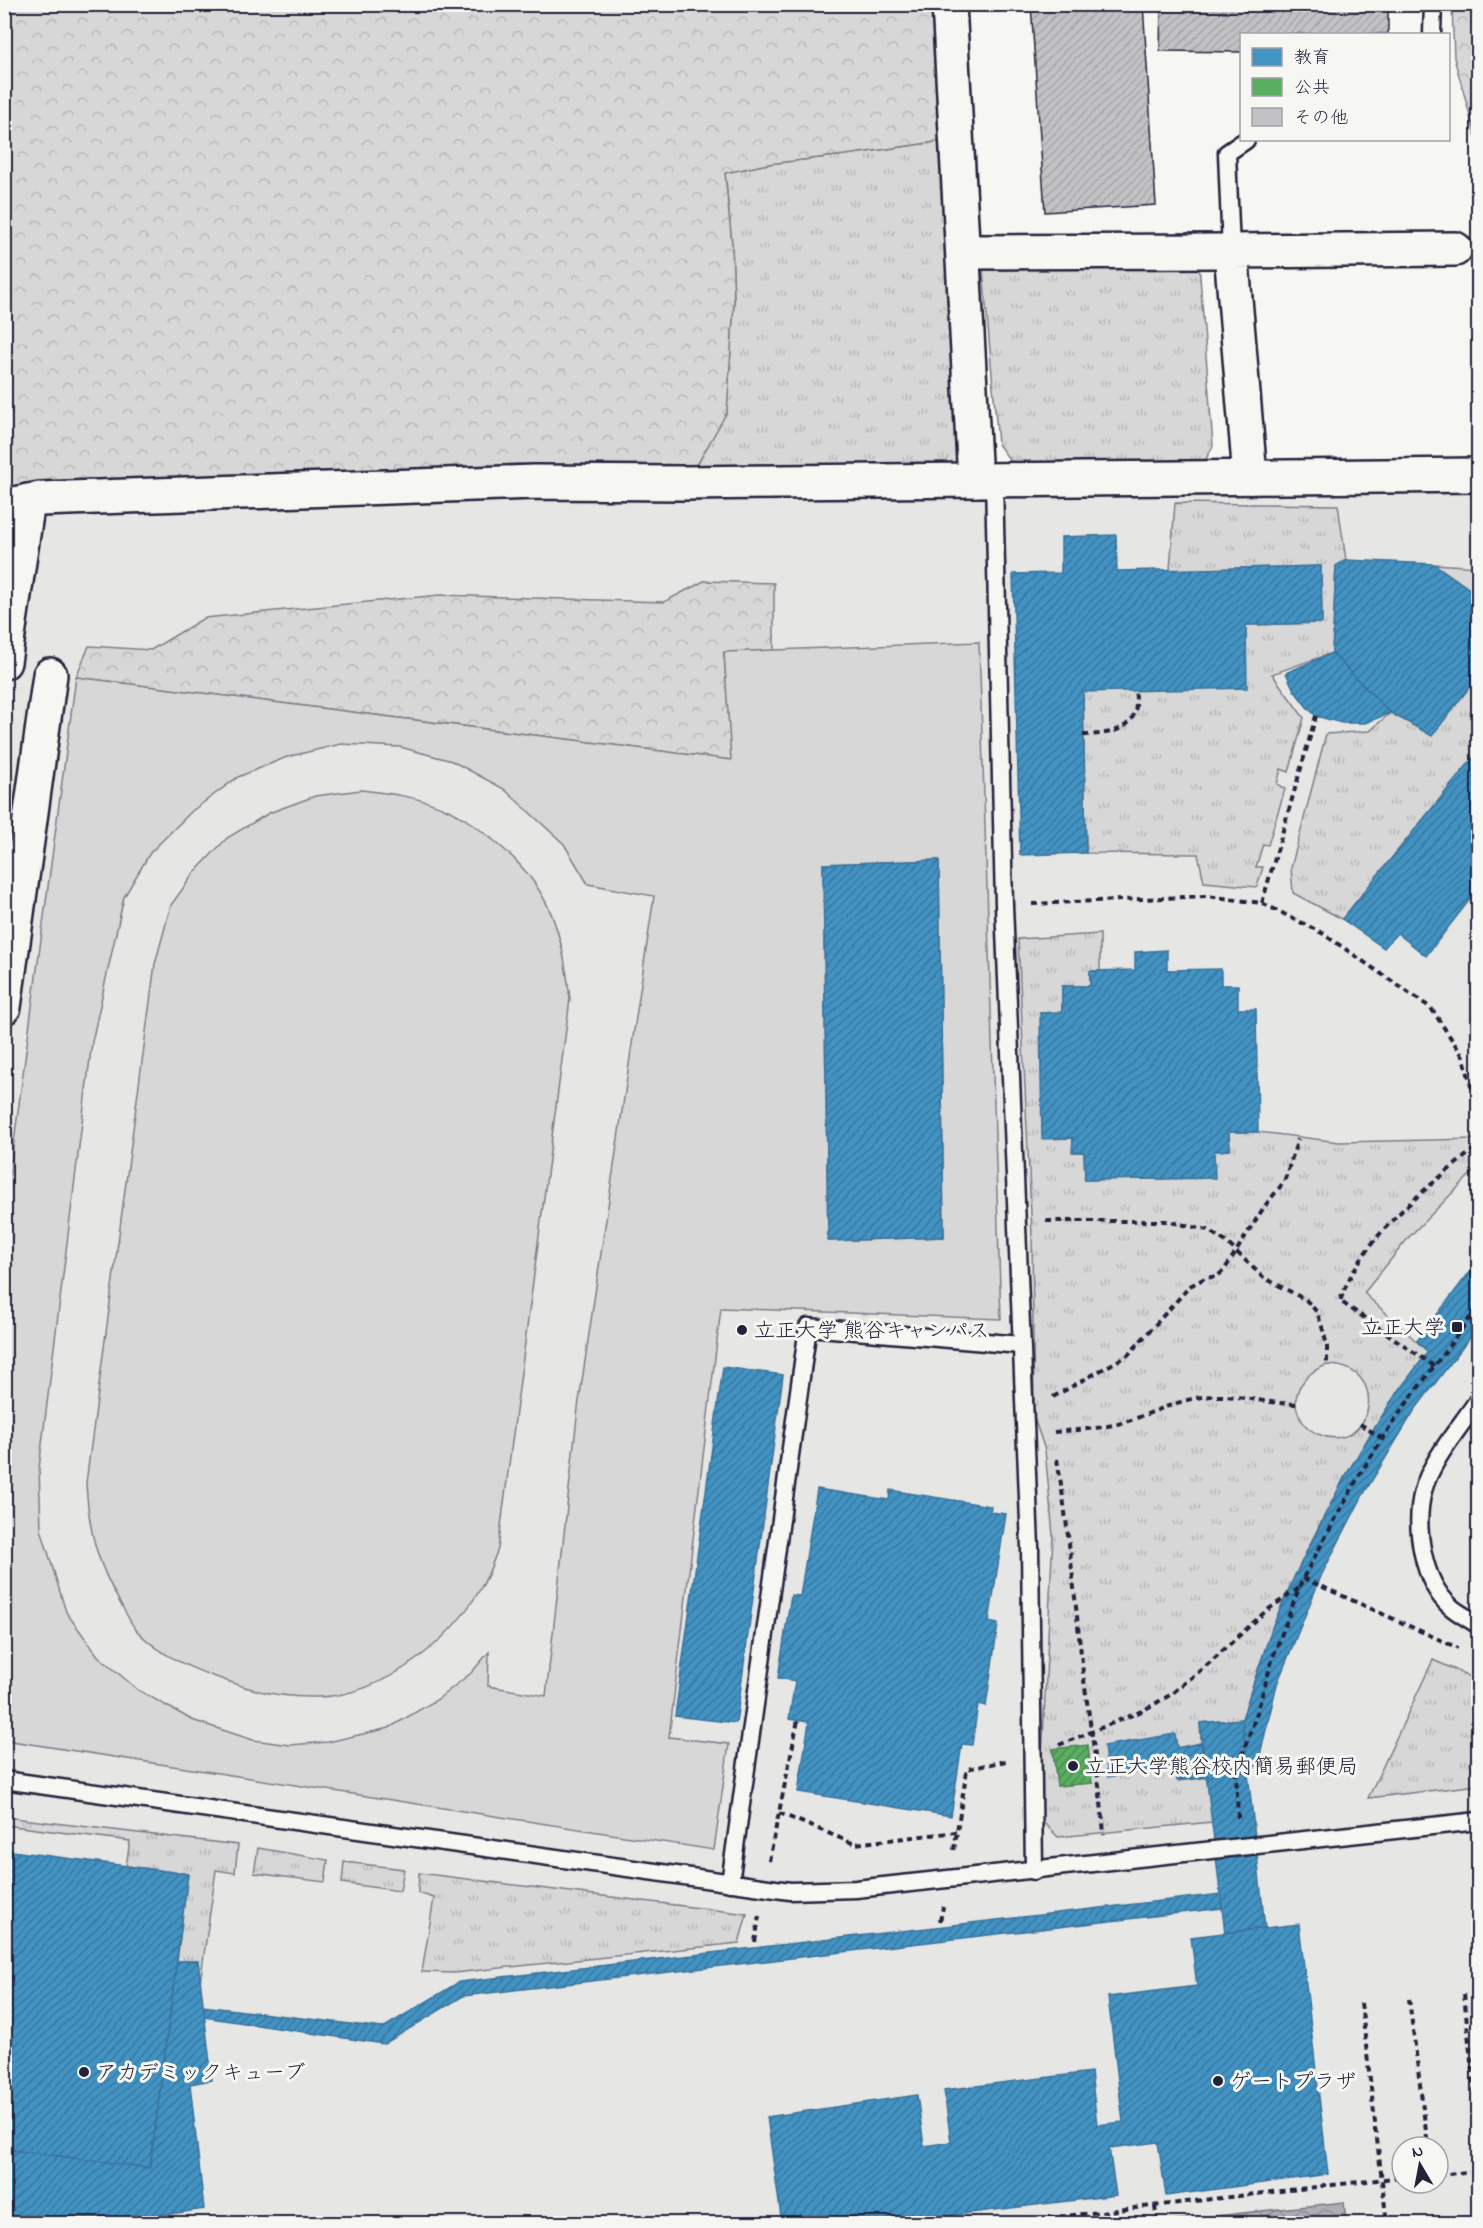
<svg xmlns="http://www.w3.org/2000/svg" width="1483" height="2228" font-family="'Indie Flower','Klee One',sans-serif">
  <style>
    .built { fill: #e6e6e4; fill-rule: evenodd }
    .grass { fill: url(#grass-tufts); stroke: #7c7c89; stroke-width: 1.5; fill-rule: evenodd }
    .forest { fill: url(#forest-crowns); stroke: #7c7c89; stroke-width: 1.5 }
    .pitch { fill: #d7d7d7; stroke: #7c7c89; stroke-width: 1.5; fill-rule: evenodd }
    .water { fill: url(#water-waves); stroke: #757583; stroke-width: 1.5 }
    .schools { fill: url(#schools-hatch); stroke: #39719a; stroke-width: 1.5 }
    .public { fill: url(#public-hatch); stroke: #498456; stroke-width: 1.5 }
    .building { fill: url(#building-hatch); stroke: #22223b; stroke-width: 1.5 }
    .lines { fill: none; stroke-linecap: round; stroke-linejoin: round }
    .lane-casing { stroke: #22223b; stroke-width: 21 }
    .street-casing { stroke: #22223b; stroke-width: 38 }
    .path { stroke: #22223b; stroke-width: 4; stroke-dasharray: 6 4.5; stroke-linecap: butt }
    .lane { stroke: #f6f6f2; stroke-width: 16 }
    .street { stroke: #f6f6f2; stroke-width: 33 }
    .poi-dot { fill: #22223b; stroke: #f6f6f2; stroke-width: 2 }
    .labels { text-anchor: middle; stroke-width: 6; stroke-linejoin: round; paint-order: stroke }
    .poi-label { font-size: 21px; fill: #22223b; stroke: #f6f6f2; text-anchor: start }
  </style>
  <defs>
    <pattern id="grass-tufts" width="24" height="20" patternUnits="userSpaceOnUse" patternTransform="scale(1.5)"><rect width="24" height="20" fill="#d7d7d7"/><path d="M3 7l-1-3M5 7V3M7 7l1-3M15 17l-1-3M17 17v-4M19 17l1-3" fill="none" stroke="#b8b8b9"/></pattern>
    <pattern id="forest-crowns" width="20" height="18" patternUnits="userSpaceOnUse" patternTransform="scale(1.5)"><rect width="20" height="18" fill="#d7d7d7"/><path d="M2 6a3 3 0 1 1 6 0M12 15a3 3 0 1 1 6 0" fill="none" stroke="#b8b8b9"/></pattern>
    <pattern id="water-waves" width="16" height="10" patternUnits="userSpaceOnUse" patternTransform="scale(1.5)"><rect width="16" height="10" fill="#adadb3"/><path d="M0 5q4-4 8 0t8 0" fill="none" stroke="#8c8c93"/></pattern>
    <pattern id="schools-hatch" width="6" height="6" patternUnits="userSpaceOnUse" patternTransform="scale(1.5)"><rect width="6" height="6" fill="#4393c3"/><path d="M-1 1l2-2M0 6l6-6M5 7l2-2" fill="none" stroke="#3878a0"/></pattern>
    <pattern id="public-hatch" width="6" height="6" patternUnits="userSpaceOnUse" patternTransform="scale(1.5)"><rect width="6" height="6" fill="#5aae61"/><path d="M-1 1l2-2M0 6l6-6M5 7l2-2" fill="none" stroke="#4a8d51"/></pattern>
    <pattern id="building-hatch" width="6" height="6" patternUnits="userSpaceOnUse" patternTransform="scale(1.5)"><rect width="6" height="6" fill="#c2c2c4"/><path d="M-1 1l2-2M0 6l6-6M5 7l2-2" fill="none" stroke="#a6a6a9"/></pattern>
  </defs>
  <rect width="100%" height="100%" fill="#f6f6f2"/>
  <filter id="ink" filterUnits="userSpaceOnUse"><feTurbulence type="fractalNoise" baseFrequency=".0167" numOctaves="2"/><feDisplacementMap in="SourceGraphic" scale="12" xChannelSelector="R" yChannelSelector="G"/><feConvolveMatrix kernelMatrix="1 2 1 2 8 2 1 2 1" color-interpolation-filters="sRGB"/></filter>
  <g filter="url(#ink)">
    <path class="built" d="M534 488H1478V2223L5 2224V512ZM1402 2147H1438V2183H1402Z"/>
    <g class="grass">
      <path d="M942 141 965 464 693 472 727 411 734 302 732 245 725 173 768 164 853 154Z"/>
      <path d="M1199 264 1213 446 1205 461 1011 462 998 444 983 269Z"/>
      <path d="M1175 503 1338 505 1346 560 1336 566 1332 653 1272 674 1304 718 1289 772 1281 769 1277 784 1285 789 1268 845 1263 844 1256 867H1263L1257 887 1204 882 1198 854 1086 853 1083 692 1246 625 1322 623 1321 566 1170 570Z"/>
      <path d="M1434 564 1478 567V595Z"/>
      <path d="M1478 676V752L1342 919 1293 893 1291 868 1326 734 1370 731 1390 713 1432 735Z"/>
      <path d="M1100 934V971H1090V986H1062V1012L1040 1013 1073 1138V1152H1084L1085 1180 1214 1178V1151L1230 1150 1229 1132H1258L1339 1142 1478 1139V1167L1409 1237 1364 1293 1428 1352C1345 1462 1281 1587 1242 1719L1200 1723 1201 1743 1177 1748 1175 1734 1104 1746 1176 1767 1178 1781 1208 1777 1212 1822 1058 1837 1039 1818 1053 1535 1045 1450 1034 1418 1032 1235 1018 939ZM1327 1365C1391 1365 1374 1451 1323 1436 1314 1433 1305 1427 1301 1419 1287 1395 1305 1372 1327 1365ZM1053 1750 1092 1783 1057 1786Z"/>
      <path d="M1433 1660 1478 1680V1785L1368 1798Z"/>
      <path d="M5 1817 238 1845 235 1873 216 1870 200 1983 198 1961H177L188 1874 126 1866 130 1841 5 1825Z"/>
      <path d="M258 1848 328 1860 325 1882 254 1873Z"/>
      <path d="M344 1862 404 1869 400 1891 342 1883Z"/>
      <path d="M419 1873 747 1914 739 1943 454 1973 422 1972 434 1898 418 1893Z"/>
    </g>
    <g class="forest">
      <path d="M5 5H935L942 141 853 154 768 164 725 173 732 245 734 302 727 412 693 472 5 494Z"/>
      <path d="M1452 5H1478V144L1454 58Z"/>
      <path d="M704 581 774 583V651L724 653 732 760 76 677 89 646 151 650 204 618 440 595 664 602Z"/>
    </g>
    <g class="pitch">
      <path d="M979 642 1001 1319 721 1308 669 1737 729 1744 714 1850 5 1740V1209L76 677 731 760 724 652ZM341 744 400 747 452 761 504 789 564 844 588 884 654 896 578 1408 546 1696 488 1686 489 1652 471 1673 438 1699 389 1728 328 1742 290 1745 253 1740 192 1720 138 1690 98 1656 66 1612 41 1529 39 1468 92 1042 124 897 150 853 192 811 238 777 287 757ZM939 860 944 1237 828 1241 823 864Z"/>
      <path d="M361 790C389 793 420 797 446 809 463 816 478 828 492 839 550 885 562 930 570 999L498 1549C493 1561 489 1575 482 1586 451 1641 386 1694 320 1697 289 1698 256 1692 227 1681 194 1670 162 1657 137 1631 131 1624 127 1615 123 1608 97 1564 89 1533 86 1483L155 964 171 905 194 873 227 838 269 813 315 796Z"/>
    </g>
    <path class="water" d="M1344 2202 1346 2223H1152L1170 2221Z"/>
    <g class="schools">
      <path d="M1116 535 1117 571 1321 566 1322 623 1246 625 1247 688 1083 692 1086 853 1020 855 1013 574 1061 573V537Z"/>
      <path d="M1346 560 1434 564 1478 595V676L1432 736 1379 706 1332 653 1336 566Z"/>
      <path d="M1332 653 1390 713 1365 723H1342L1316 716 1307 707 1294 690 1286 673Z"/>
      <path d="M1478 752V889L1426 956 1397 933 1384 948 1342 919Z"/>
      <path d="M939 860 944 1237 828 1241 823 864Z"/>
      <path d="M1167 950V970L1221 969V985H1238V1009H1256L1258 1132H1229L1230 1150 1214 1151 1215 1178 1085 1180 1084 1152H1072L1073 1138 1042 1139 1040 1013 1062 1012V986H1090V971L1135 970V952Z"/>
      <path d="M1478 1261V1327L1414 1411 1363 1495 1322 1574 1277 1684 1258 1763 1249 1776 1242 1719 1273 1625 1295 1575 1343 1480 1368 1438 1396 1394 1428 1352 1417 1341Z"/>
      <path d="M723 1367 783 1375 736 1723 675 1716Z"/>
      <path d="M817 1489 889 1500 890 1490 991 1506 990 1512 1006 1514 989 1622 998 1624 986 1706 978 1704 972 1745 962 1744 951 1816 798 1792 809 1722 789 1719 795 1681 778 1678 791 1595 800 1596Z"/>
      <path d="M1242 1719 1265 1928 1225 1933 1200 1723Z"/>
      <path d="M1175 1734 1177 1748 1201 1743 1208 1777 1177 1781 1176 1767 1108 1777 1104 1746Z"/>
      <path d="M4 1850 188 1874 150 2168 4 2149Z"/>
      <path d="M1221 1894 1222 1908 463 1996 384 2044 204 2017 203 2006 383 2028 459 1982Z"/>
      <path d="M1299 1924 1328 2174 1166 2196 1158 2142 1109 2148 1116 2195 880 2224H782L767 2117 917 2095 924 2146 951 2142 944 2090 1091 2072 1097 2125 1123 2122 1108 1997 1197 1986 1191 1937Z"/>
      <path d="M177 1961H198L212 2080 190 2084 204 2209 101 2224H4V2149L150 2168Z"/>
    </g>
    <path class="public" d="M1088 1745 1092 1783 1057 1786 1053 1749Z"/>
    <g class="building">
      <path d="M1031 4H1143L1156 205 1045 212Z"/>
      <path d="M1161 4H1388V34H1242V52L1160 51Z"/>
    </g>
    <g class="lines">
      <g class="lane-casing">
        <g id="lane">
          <path d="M1432 34 1433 4"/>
          <path d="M1231 251 1227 153 1246 140"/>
          <path d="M994 480 1004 905 1030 1547 1034 1871"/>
          <path d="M1478 1400C1461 1426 1431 1460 1423 1491 1414 1526 1422 1582 1451 1607 1459 1614 1470 1619 1478 1625"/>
          <path d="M4 1780 790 1891 856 1889 1478 1821"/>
          <path d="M730 1883 808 1327 1021 1345"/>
        </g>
      </g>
      <g class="street-casing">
        <g id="street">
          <path d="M949 4 975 480"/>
          <path d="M963 252 1231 251"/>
          <path d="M1250 477 1231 251 1455 249"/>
          <path d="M4 506 40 499 534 482 682 483 1478 475"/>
          <path d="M4 662 28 501"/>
          <path d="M4 1007 50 675"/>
        </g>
      </g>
      <g class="path">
        <path d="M1083 735C1115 734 1142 729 1135 690"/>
        <path d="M1262 903 1316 716"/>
        <path d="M1032 904 1207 896 1262 903 1322 933 1431 1008 1464 1058 1478 1113"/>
        <path d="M1046 1221H1166L1208 1230 1226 1242 1263 1277 1306 1300 1317 1312 1323 1330 1327 1346V1365"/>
        <path d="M1434 1366 1340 1301C1363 1234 1426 1189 1478 1146"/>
        <path d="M1053 1397 1128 1355 1190 1286 1205 1278 1218 1276 1225 1269 1264 1207 1284 1182 1298 1139"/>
        <path d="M1360 1424 1383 1439"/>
        <path d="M1054 1432C1075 1430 1097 1429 1118 1424 1144 1417 1170 1403 1196 1398 1230 1391 1263 1404 1297 1404"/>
        <path d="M1057 1459C1069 1530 1075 1601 1083 1672 1090 1727 1100 1780 1104 1835"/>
        <path d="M1303 1578 1458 1648"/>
        <path d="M1470 1654 1478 1658"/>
        <path d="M1059 1745 1142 1711 1170 1695 1207 1665 1266 1611 1299 1588"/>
        <path d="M779 1813 855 1844 956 1832"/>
        <path d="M1238 1818 1236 1772 1256 1716 1273 1657 1303 1578 1360 1474 1395 1419 1478 1307"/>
        <path d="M954 1850 967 1769 1006 1761"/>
        <path d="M769 1861 798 1720"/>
        <path d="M940 1921 943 1907"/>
        <path d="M755 1942 759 1916"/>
        <path d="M1464 1994 1478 2129"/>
        <path d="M1409 1999 1428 2147"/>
        <path d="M1361 2003 1387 2224"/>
        <path d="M1438 2175 1478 2171"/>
        <path d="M1155 2206 1157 2224"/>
        <path d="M997 2224 1402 2177"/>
      </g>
      <use href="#lane" class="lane"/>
      <use href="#street" class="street"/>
    </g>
  </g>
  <g class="poi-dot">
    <rect x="1451" y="1321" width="12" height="12" rx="3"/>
    <circle cx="742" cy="1330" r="6"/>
    <circle cx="1073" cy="1766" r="6"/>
    <circle cx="84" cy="2072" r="6"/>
    <circle cx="1218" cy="2081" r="6"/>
  </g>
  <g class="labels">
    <g class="poi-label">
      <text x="1445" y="1334" text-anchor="end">立正大学</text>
      <text x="754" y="1337">立正大学 熊谷キャンパス</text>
      <text x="1085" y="1773">立正大学熊谷校内簡易郵便局</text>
      <text x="96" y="2079">アカデミックキューブ</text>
      <text x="1230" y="2088">ゲートプラザ</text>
    </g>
  </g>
  <rect width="1483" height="2228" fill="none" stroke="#f6f6f2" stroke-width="24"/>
  <rect x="12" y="12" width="1459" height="2204" fill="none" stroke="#22223b" stroke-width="2" filter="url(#ink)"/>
  <rect x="1240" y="33" width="210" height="108" fill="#f6f6f2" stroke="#a1a1a9" stroke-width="1.5"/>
  <rect x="1252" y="48" width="30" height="18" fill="#4393c3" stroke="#a1a1a9" stroke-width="1.5"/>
  <text x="1294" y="63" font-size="18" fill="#22223b">教育</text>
  <rect x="1252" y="78" width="30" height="18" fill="#5aae61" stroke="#a1a1a9" stroke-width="1.5"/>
  <text x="1294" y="93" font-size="18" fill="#22223b">公共</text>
  <rect x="1252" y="108" width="30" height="18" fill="#c2c2c4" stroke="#a1a1a9" stroke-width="1.5"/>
  <text x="1294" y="123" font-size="18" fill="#22223b">その他</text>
  <g transform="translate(1420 2165) rotate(350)"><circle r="28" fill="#f6f6f2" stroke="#a1a1a9" stroke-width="1.5"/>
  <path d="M0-4.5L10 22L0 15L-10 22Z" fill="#22223b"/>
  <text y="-9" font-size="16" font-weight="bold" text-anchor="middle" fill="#22223b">N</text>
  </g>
</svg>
